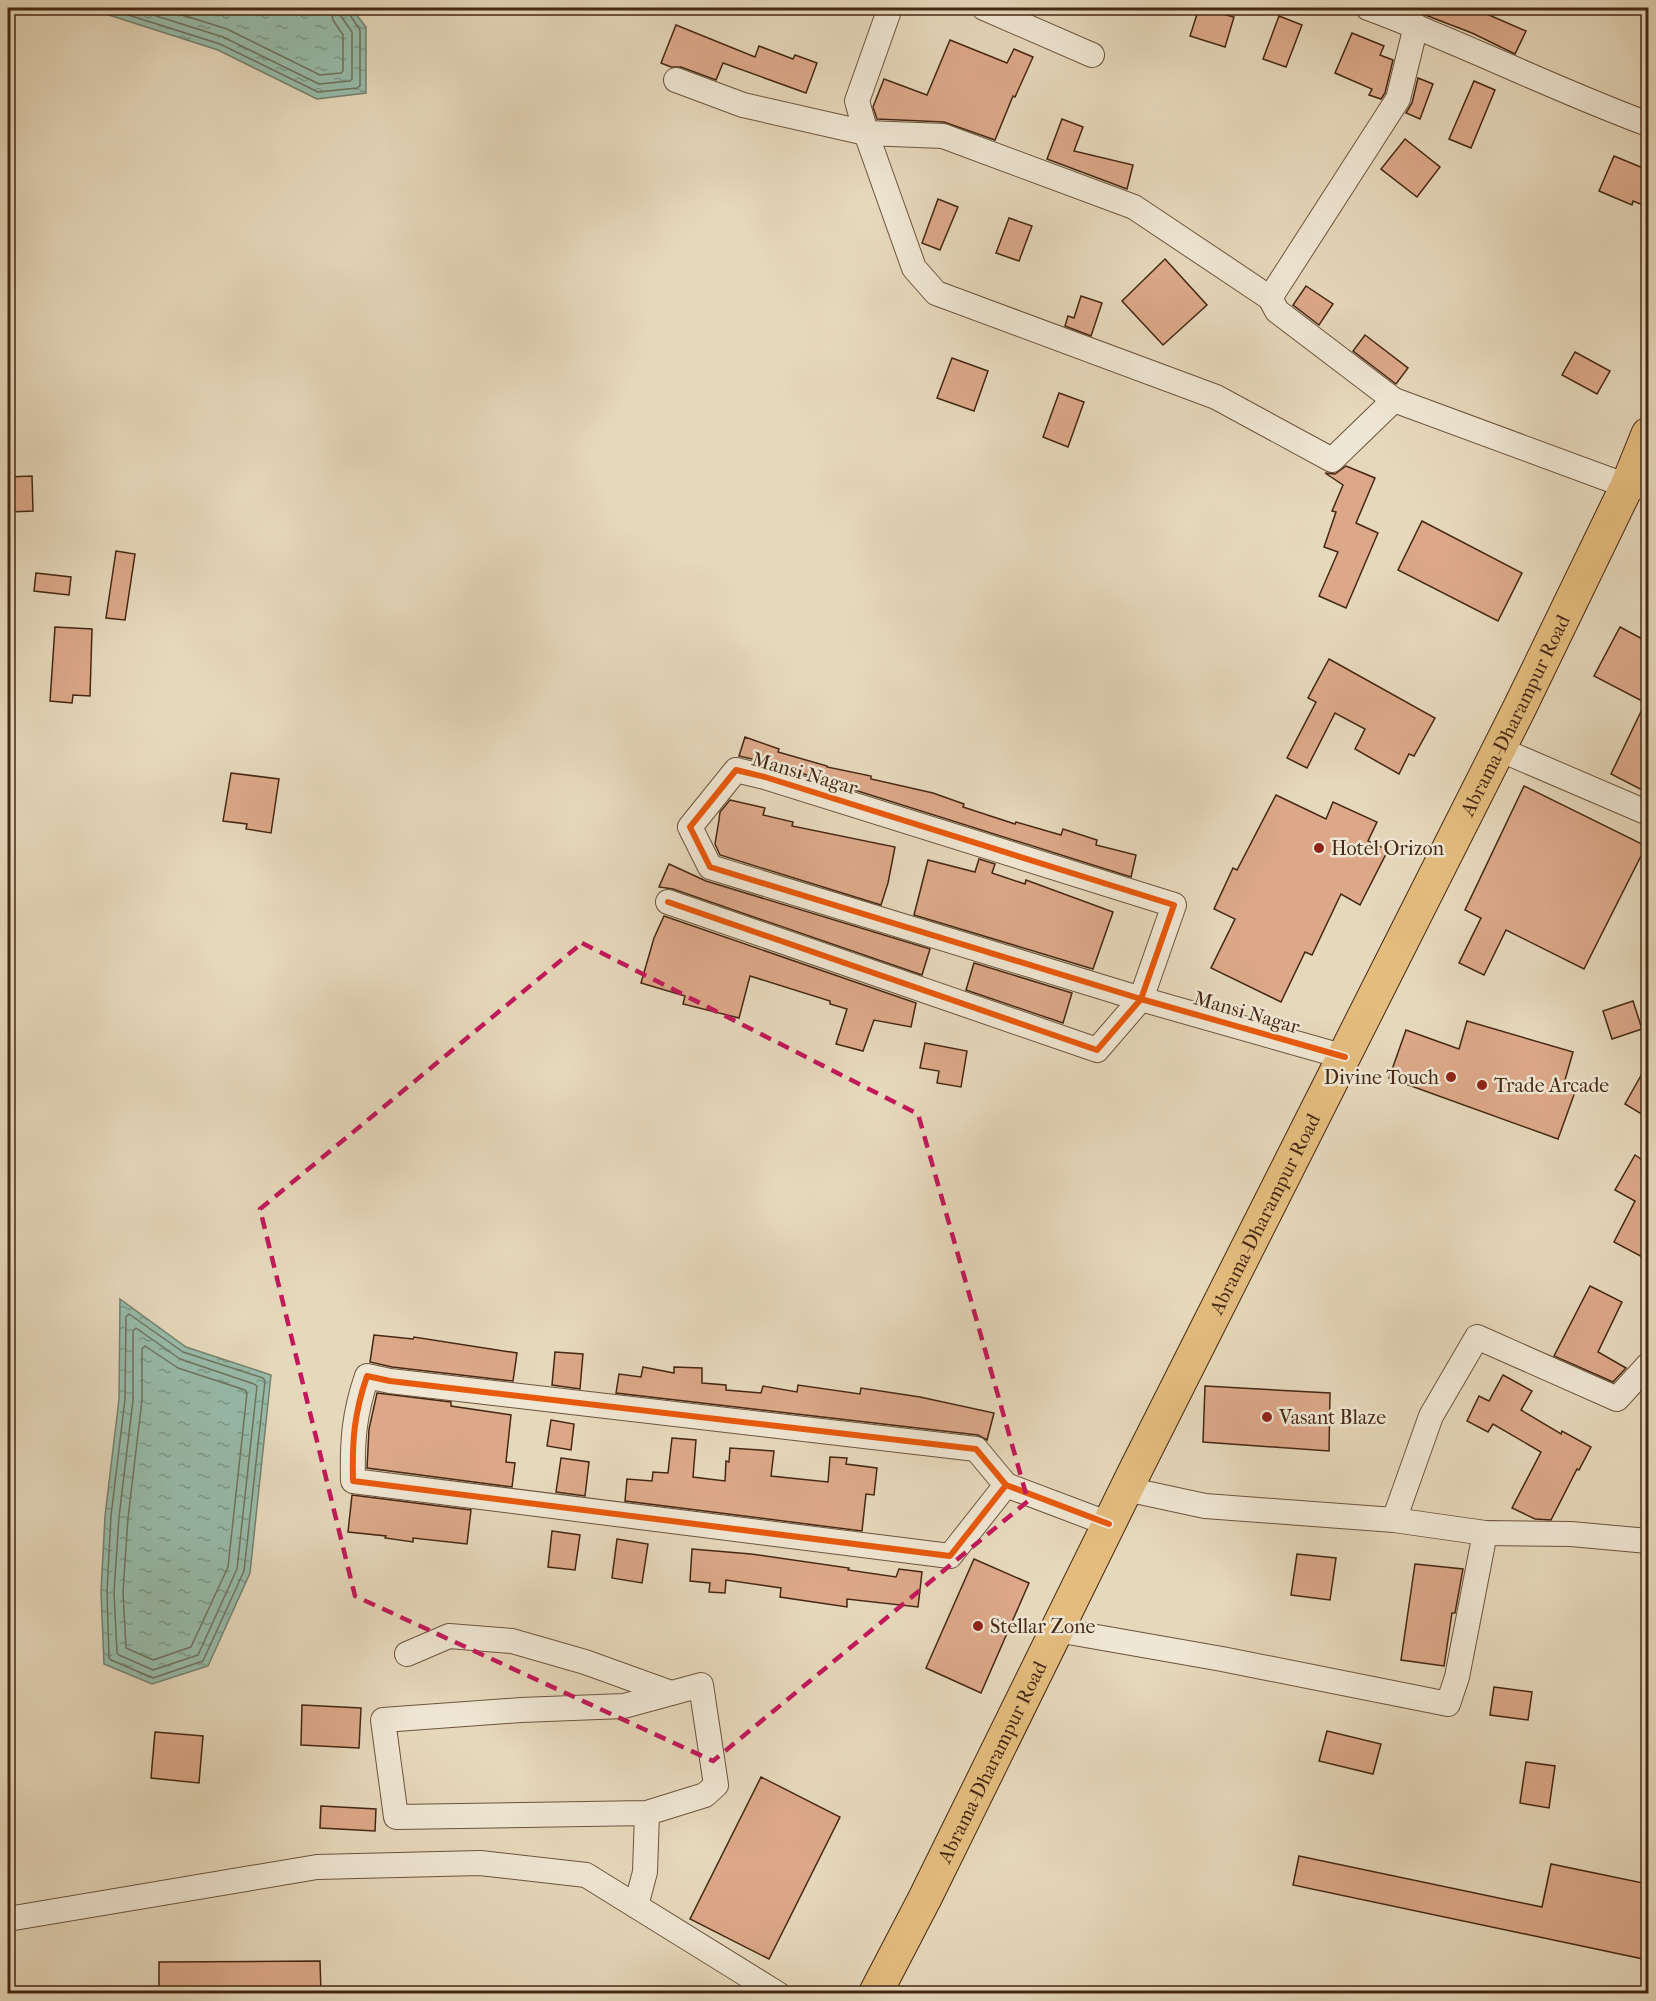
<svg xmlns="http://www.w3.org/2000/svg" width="1656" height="2001" font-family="'IM FELL French Canon',serif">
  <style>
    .water { fill: url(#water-ripples); stroke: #76806e; stroke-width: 1.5 }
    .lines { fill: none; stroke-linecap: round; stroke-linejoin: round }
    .shore { stroke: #6e725e; stroke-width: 1.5 }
    .building { fill: #dca889; stroke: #452813; stroke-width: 1.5 }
    .street-casing { stroke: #6d543d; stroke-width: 26 }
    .primary-casing { stroke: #452813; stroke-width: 35 }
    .street { stroke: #efe6d3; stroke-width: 24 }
    .primary { stroke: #e3bc7e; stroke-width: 33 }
    .cycleway-casing { stroke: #efe6d3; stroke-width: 10 }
    .cycleway { stroke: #e8590c; stroke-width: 6 }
    .marked { fill: none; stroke: #c2185b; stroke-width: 4.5; stroke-dasharray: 12 8; stroke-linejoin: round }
    .poi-dot { fill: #8f2418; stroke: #efe6d3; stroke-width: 2 }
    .labels { text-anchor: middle; stroke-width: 5; stroke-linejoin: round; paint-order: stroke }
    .street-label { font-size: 20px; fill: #452813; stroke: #efe6d3 }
    .poi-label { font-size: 20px; fill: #452813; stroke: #efe6d3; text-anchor: start }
  </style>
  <defs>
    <pattern id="water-ripples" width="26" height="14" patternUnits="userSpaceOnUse" patternTransform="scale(1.5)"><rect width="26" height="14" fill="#97bbaa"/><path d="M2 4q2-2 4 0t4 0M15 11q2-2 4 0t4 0" fill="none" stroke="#7d9889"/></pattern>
  </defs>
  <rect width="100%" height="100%" fill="#e6d8bb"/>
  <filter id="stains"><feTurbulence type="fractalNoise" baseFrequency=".00333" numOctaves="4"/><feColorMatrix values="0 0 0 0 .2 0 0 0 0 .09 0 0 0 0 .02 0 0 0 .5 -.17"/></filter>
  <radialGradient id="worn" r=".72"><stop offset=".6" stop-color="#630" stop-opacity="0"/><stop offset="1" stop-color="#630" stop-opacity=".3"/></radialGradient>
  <g class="water">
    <path d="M87 8H351L366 27V93L317 99 218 50Z"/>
    <path d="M120 1299 186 1347 271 1375 250 1573 208 1666 152 1684 104 1664 101 1592 105 1516 119 1399Z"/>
  </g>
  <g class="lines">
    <g class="shore">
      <path d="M106 8 220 44 318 92 357 88 360 86V30L348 12 347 8"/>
      <path d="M131 8 223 37 319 84 350 81 352 79V32L341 16 339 8"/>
      <path d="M160 8 227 29 320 75 341 73 343 71V35L333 20 330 8"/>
      <path d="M129 1314 183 1352 263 1378 265 1381 244 1571 203 1661 153 1678 111 1660 109 1658 107 1592 111 1516 125 1399 126 1317Z"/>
      <path d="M136 1328 180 1359 254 1384 257 1386 237 1569 198 1655 153 1670 119 1655 117 1653 114 1592 119 1517 133 1400V1331Z"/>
      <path d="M145 1346 178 1368 245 1390 247 1393 228 1567 191 1647 153 1660 126 1648 123 1592 128 1518 142 1400V1349Z"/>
    </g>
  </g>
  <g class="building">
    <path d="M1199 8 1234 17 1225 47 1190 36Z"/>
    <path d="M1407 8H1473L1526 31 1515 54 1472 33Z"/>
    <path d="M1279 16 1302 25 1286 67 1263 59Z"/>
    <path d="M676 25 755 57 759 46 793 59 795 55 817 63 806 93 723 63 716 80 681 67H671L661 63Z"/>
    <path d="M1352 33 1384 46 1380 55 1393 60 1385 93 1381 99 1369 95 1372 89 1335 73Z"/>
    <path d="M950 40 1007 63 1014 49 1033 57 1015 97 1013 96 995 140 944 122 877 119 873 107 884 79 927 95Z"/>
    <path d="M1418 78 1433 84 1420 119 1406 113 1412 103Z"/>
    <path d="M1474 81 1495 90 1471 148 1449 139Z"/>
    <path d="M1062 119 1083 127 1074 151 1133 165 1127 189 1047 159Z"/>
    <path d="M1405 139 1440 167 1417 197 1381 169Z"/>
    <path d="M1614 156 1648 170V207L1633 201 1632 205 1599 191Z"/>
    <path d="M938 199 958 207 940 250 922 243Z"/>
    <path d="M1009 218 1032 226 1019 261 996 253Z"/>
    <path d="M1165 259 1207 305 1163 345 1122 301Z"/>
    <path d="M1306 286 1333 304 1319 325 1293 305Z"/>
    <path d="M1081 296 1102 303 1091 336 1065 326 1068 316 1074 318Z"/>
    <path d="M1365 335 1408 368 1396 384 1353 351Z"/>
    <path d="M1575 352 1610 371 1597 394 1562 375Z"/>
    <path d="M952 358 988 371 974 411 937 398Z"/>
    <path d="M1059 393 1084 402 1068 447 1043 437Z"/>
    <path d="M1346 466 1375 478 1356 523 1378 533 1346 608 1319 596 1338 552 1324 547 1336 512 1332 511 1343 485 1325 473 1335 474Z"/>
    <path d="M32 476 33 511 10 512 9 477Z"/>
    <path d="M1422 521 1522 573 1498 621 1398 570Z"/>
    <path d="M116 551 135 554 125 620 106 618Z"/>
    <path d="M36 573 71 577 69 595 34 591Z"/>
    <path d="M55 627 92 629 90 696 73 695 72 703 50 701Z"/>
    <path d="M1620 627 1648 642V688L1642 701 1594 676Z"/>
    <path d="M1329 659 1435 718 1414 756 1409 754 1399 774 1355 749 1365 729 1335 713 1307 768 1287 758 1316 702 1308 698Z"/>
    <path d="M1648 697V793L1611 774Z"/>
    <path d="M745 737 779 749 778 752 827 766V767L871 776V779L933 793 964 804 963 807 1015 824 1016 822 1061 835 1063 829 1097 840 1096 845 1136 855 1131 877 769 763 739 756Z"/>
    <path d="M231 773 279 779 271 833 246 829 247 824 223 821Z"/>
    <path d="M1524 786 1646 846 1584 969 1506 930 1484 975 1459 963 1481 918 1465 910Z"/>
    <path d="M1276 795 1326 819 1333 802 1377 822 1368 841 1388 850 1360 905 1341 894 1312 955 1305 952 1281 1002 1211 968 1235 919 1214 909 1233 868 1237 870Z"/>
    <path d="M730 800 765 808 763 815 793 822 792 826 895 847 888 883 881 905 720 855 715 844 719 820 720 812Z"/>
    <path d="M979 859 995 864 992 873 1025 884 1026 880 1113 912 1093 969 914 915 928 860 975 872Z"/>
    <path d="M669 864 706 881 930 949 922 975 673 889 659 887Z"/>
    <path d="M664 916 916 1003 911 1027 874 1020 863 1051 836 1044 847 1009 830 1004V1001L750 976 739 1018 683 1004 685 996 641 983 654 938Z"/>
    <path d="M974 963 1072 993 1063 1023 966 990Z"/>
    <path d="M1633 1001 1642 1029 1612 1039 1603 1011Z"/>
    <path d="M1467 1021 1573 1052 1563 1087 1575 1092 1558 1139 1389 1078 1406 1030 1459 1049Z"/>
    <path d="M925 1043 967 1051 961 1087 937 1083 939 1071 920 1068Z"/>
    <path d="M1648 1063V1118L1625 1104Z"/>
    <path d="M1635 1155 1648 1164V1260L1614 1242 1635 1201 1615 1190Z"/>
    <path d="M1590 1286 1622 1302 1598 1352 1626 1368 1613 1382 1554 1356Z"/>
    <path d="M374 1335 413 1339 414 1337 517 1353 513 1381 392 1367 370 1362Z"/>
    <path d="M555 1352 583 1354 580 1389 552 1385Z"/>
    <path d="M643 1367 674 1373V1367L702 1368V1383L726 1385V1390L761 1393 763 1386 797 1392 798 1385 860 1394 861 1388 920 1397 994 1413 987 1440 978 1435 616 1393 619 1374 641 1377Z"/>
    <path d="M1503 1375 1532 1391 1521 1410 1561 1434 1562 1431 1591 1447 1579 1470 1577 1469 1551 1520 1535 1519 1512 1508 1541 1452 1493 1424 1488 1432 1467 1421 1479 1396 1489 1401Z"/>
    <path d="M1205 1386 1330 1393 1329 1451 1203 1442Z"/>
    <path d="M377 1393 451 1402V1406L511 1415 506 1462 515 1463 512 1487 367 1468 369 1429Z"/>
    <path d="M551 1420 574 1424 571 1450 547 1446Z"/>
    <path d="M672 1438 696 1440 693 1477 725 1481 726 1461 729 1462 730 1448 774 1451 771 1476 828 1482 830 1457 847 1458 846 1464 877 1468 874 1495 866 1494 862 1531 625 1501 627 1479 652 1481 653 1472 668 1473Z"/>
    <path d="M561 1458 589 1462 585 1496 556 1492Z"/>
    <path d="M352 1495 471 1510 467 1544 413 1538V1542L385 1538 386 1536 348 1532Z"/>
    <path d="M552 1531 580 1535 575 1570 548 1567Z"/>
    <path d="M617 1539 648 1544 642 1583 612 1578Z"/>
    <path d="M692 1549 751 1554 849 1568 848 1570 896 1577 899 1569 922 1572 918 1607 847 1599V1607L780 1597 781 1588 726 1580 725 1593 709 1592 710 1583 690 1581Z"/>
    <path d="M1297 1554 1336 1558 1330 1600 1291 1595Z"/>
    <path d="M974 1559 1029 1583 981 1693 926 1668Z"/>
    <path d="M1415 1564 1463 1569 1455 1613H1452L1444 1666 1401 1660Z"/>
    <path d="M1494 1687 1532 1692 1528 1720 1490 1715Z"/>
    <path d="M302 1705 361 1708 359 1748 301 1745Z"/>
    <path d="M1327 1731 1381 1744 1373 1774 1319 1761Z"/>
    <path d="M155 1732 203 1736 199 1783 151 1778Z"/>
    <path d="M1526 1762 1555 1766 1549 1808 1520 1803Z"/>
    <path d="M761 1777 840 1817 769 1959 690 1919Z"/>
    <path d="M321 1806 376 1809 375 1831 320 1828Z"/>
    <path d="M1299 1856 1542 1907 1551 1864 1648 1884V1960L1293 1885Z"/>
    <path d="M320 1961 321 1994H159V1962Z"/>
  </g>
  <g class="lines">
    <g class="street-casing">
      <g id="street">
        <path d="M890 8 857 101 866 133 914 268 936 293 1216 397 1332 460 1394 400"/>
        <path d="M984 8 1092 55"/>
        <path d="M1368 8C1463 43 1553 89 1648 124"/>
        <path d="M676 80 743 105 866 133 943 136 1134 207 1270 298 1277 311 1394 400 1627 486 1648 487"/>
        <path d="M1270 298 1398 99 1416 26"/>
        <path d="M1499 749 1648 813"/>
        <path d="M668 902 1097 1050 1141 999 710 867 690 827 736 770 765 777 1174 905 1141 999 1345 1057"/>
        <path d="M1006 1485 950 1556 353 1481C352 1441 354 1414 367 1376L390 1381 976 1449 1006 1485 1109 1524"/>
        <path d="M1126 1489 1205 1506 1394 1520 1485 1533 1571 1534 1648 1541"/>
        <path d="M1394 1520 1431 1416 1477 1337 1617 1399 1648 1365"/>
        <path d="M1057 1630 1222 1659 1448 1704 1457 1677 1485 1533"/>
        <path d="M407 1654 449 1636 512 1641 585 1662 671 1693"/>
        <path d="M636 1906 645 1872 647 1813 705 1795 716 1785 701 1685 624 1706 521 1710 383 1720 396 1817 647 1813"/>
        <path d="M8 1919 317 1867 480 1863 586 1875 778 1994"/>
      </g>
    </g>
    <g class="primary-casing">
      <g id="primary">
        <path id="s1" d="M875 1994 925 1898 1136 1469 1519 709 1627 486 1648 434"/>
      </g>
    </g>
    <use href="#street" class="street"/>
    <use href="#primary" class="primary"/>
    <g class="cycleway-casing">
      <g id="cycleway">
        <path d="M668 902 1097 1050 1141 999 710 867 690 827 736 770 765 777 1174 905 1141 999 1345 1057"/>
        <path d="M1006 1485 950 1556 353 1481C352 1441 354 1414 367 1376L390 1381 976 1449 1006 1485 1109 1524"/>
      </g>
    </g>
    <use href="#cycleway" class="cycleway"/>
  </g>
  <path class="marked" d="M582 943 918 1114 1028 1501 713 1761 355 1596 260 1209Z"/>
  <g class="poi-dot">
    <circle cx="1319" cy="848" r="6"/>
    <circle cx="1451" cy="1077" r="6"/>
    <circle cx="1482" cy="1085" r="6"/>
    <circle cx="1267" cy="1417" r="6"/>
    <circle cx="978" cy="1626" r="6"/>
  </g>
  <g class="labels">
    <g class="street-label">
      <text dy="7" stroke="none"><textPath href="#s1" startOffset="1430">Abrama-Dharampur Road</textPath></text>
      <text transform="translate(805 773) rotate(16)" y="7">Mansi Nagar</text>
      <text transform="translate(1247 1012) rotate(16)" y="7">Mansi Nagar</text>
      <text dy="7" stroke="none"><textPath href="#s1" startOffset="872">Abrama-Dharampur Road</textPath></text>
      <text dy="7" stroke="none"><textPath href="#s1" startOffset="260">Abrama-Dharampur Road</textPath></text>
    </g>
    <g class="poi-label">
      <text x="1331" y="855">Hotel Orizon</text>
      <text x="1439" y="1084" text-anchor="end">Divine Touch</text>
      <text x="1494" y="1092">Trade Arcade</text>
      <text x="1279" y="1424">Vasant Blaze</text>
      <text x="990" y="1633">Stellar Zone</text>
    </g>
  </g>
  <rect width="1656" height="2001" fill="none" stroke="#e6d8bb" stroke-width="30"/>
  <rect x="9" y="9" width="1638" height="1983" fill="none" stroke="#452813" stroke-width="3"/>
  <rect x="15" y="15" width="1626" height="1971" fill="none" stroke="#452813" stroke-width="1.5"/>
  <rect width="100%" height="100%" filter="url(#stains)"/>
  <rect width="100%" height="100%" fill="url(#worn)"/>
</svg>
